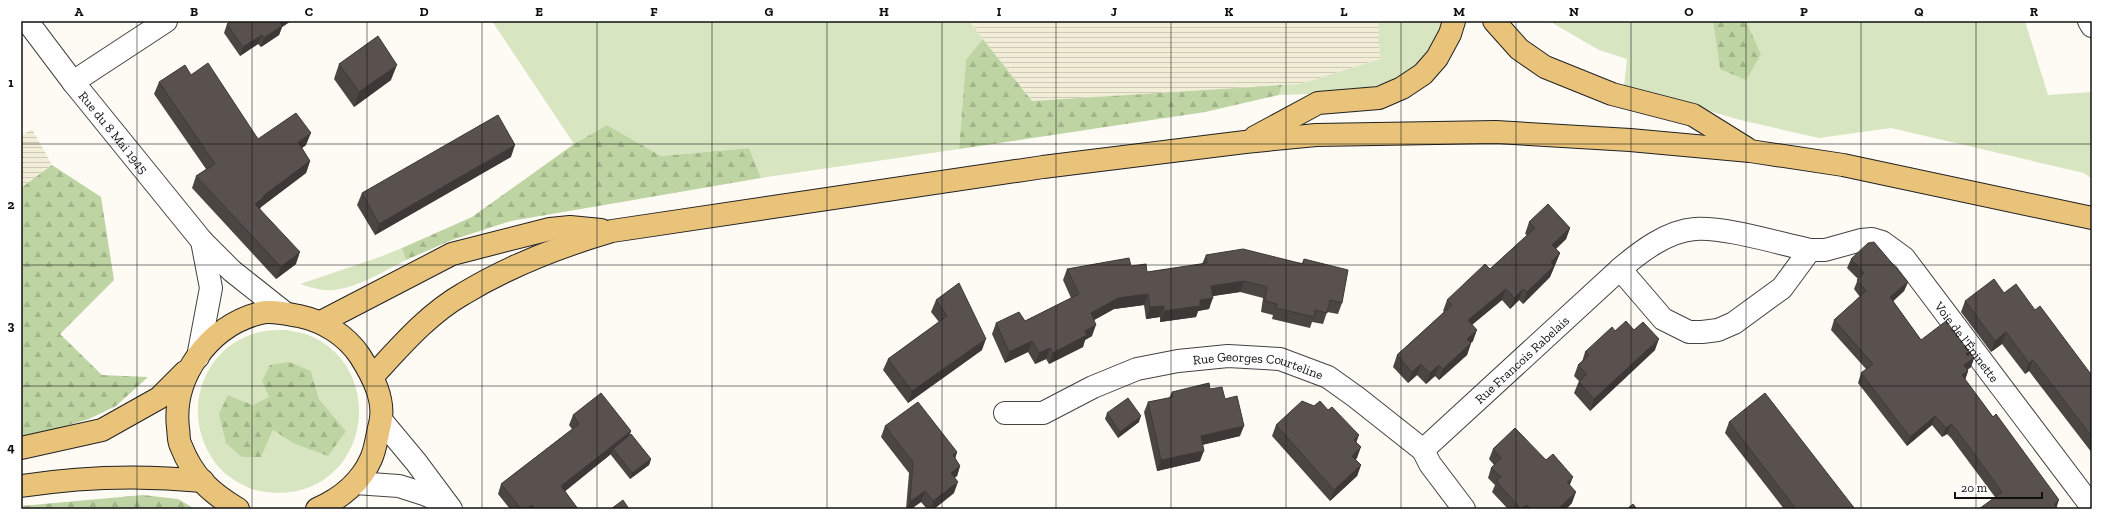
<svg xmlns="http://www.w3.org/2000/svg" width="2113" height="530" font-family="'Zilla Slab',serif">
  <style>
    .farmland { fill: url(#farmland-rules) }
    .grass { fill: #d7e5c1; fill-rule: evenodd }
    .forest { fill: url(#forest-firs) }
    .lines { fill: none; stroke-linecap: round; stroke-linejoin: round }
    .minor-casing { stroke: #434343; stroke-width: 24 }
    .major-casing { stroke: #212121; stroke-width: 24 }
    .minor { stroke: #fff; stroke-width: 22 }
    .major { stroke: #e9c37a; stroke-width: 22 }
    .wall { fill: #4c4643 }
    .shaded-wall { fill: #3e3937 }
    .building { fill: #58514e; stroke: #3e3937 }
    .grid { fill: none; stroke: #101010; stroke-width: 1; stroke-opacity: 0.55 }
    .labels { text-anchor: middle; stroke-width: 4; stroke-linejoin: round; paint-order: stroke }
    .street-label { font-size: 13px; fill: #101010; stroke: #fff }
    .neatline { fill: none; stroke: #101010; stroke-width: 1.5 }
    .grid-label { font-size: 13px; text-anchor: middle; font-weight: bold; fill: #101010 }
  </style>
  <defs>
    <pattern id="farmland-rules" width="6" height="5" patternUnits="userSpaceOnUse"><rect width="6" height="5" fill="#f2edd7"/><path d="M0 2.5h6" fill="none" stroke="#cecab8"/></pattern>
    <pattern id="forest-firs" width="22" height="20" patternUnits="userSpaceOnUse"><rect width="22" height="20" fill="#bed4a2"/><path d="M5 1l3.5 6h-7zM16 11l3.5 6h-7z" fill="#a2b58a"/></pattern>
  </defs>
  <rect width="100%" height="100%" fill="#fefbf5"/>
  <g class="farmland">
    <path d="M969 21H1378L1380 59 1300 84 1032 101Z"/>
    <path d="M32 129 52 165 21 188V136Z"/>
  </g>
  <g class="grass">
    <path d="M492 21H969L983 39 966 61 959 149 761 178 749 148 661 156 607 125 574 144Z"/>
    <path d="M1378 21H1443C1440 30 1437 42 1432 49 1399 96 1330 93 1279 95L1282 85 1300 84 1380 59Z"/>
    <path d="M1549 21H1713L1720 69 1761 54 1746 21H2025L2048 95 2092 92V179L2084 173 1891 128 1819 138 1740 120 1624 86 1627 59 1599 50Z"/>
    <path d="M402 248 406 260C382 272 352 292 324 290 316 289 307 286 300 284L377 258Z"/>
    <path d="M287 330C295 332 305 333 313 337 382 370 371 474 297 491 280 494 263 494 247 487 230 479 216 468 208 451 183 404 206 345 260 332 268 330 278 330 287 330ZM311 371 319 399 346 431 293 443 273 430 261 457 228 395 253 405 270 397Z"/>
  </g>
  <g class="forest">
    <path d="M1713 21H1746L1761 54 1746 80 1720 69Z"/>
    <path d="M983 39 1032 101 1282 85 1279 95 1205 112 959 149 966 60Z"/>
    <path d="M607 125 661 156 749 148 761 178 511 221 452 240 406 260 402 248 472 217 574 144Z"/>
    <path d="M52 165 101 197 114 280 60 334 102 375 148 377 116 406 89 419 21 439V188Z"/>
    <path d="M289 362 311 371 319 399 346 431 328 456 293 443 273 430 261 457H242L226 443 219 414 228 395 253 405 269 397 262 381 270 365Z"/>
    <path d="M143 495 178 499 195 509H21V506Z"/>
  </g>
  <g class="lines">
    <g class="minor-casing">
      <g id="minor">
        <path id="s1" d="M27 21 73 82 202 241 232 271 285 313"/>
        <path d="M2089 21 2092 26"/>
        <path d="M73 82 166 21"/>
        <path d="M1620 269 1663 319 1689 332H1702L1718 330 1734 323 1782 288 1810 250"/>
        <path d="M198 357 211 288 202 241"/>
        <path id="s2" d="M1005 413H1043L1093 387 1137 369 1178 361 1228 356 1280 359 1328 377 1356 397 1423 450 1430 464 1464 509"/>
        <path d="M381 420 416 462 451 509"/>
        <path id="s3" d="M1423 450 1620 269C1640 252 1667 231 1695 229 1726 227 1777 243 1810 250H1825L1861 240 1872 239 1882 242 1904 258 2092 507"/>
        <path d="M355 483 399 486 424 494 447 504"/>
      </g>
    </g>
    <g class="major-casing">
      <g id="major">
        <path d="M1494 21 1519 49 1545 67 1612 94 1693 115 1746 148"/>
        <path d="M1255 137 1318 103 1379 98 1402 88 1423 74 1437 58 1450 34 1454 21"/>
        <path d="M321 322 452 254 550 229 570 227 601 230"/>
        <path d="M373 376C400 347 428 314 463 294 509 266 561 246 612 231L1043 167 1245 142 1316 135 1496 132 1630 140 1750 151 1843 165 2092 218"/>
        <path d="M21 448 102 430 159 398 185 372"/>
        <path d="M21 486C79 477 144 475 203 481"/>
        <path d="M238 509C211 493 193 477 181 446 178 441 179 434 178 428 172 377 209 326 260 313 271 310 287 314 299 316 323 321 346 335 360 356 372 375 386 400 380 424 377 435 376 448 371 459 361 482 340 499 317 509"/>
      </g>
    </g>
    <use href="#minor" class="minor"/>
    <use href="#major" class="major"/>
  </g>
  <g class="wall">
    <path d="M232 21H291L282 27 279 35 261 47 258 44 240 56 224 33 227 24Z"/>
    <path d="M339 64 391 80 354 107 334 79Z"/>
    <path d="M191 75 258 139 306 145 302 148 310 161 306 173 261 207 260 209 296 264 276 279 192 188 196 176 206 169 154 94 159 82Z"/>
    <path d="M511 157 375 235 357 205 362 193Z"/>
    <path d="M1529 222 1570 228 1566 239 1556 249 1560 253 1550 277 1523 304 1519 300 1510 309 1502 300 1472 325 1473 341 1471 343 1467 355 1439 380 1435 376 1426 384 1417 375 1408 383 1393 367 1397 355 1444 312 1443 311 1447 300 1490 269 1527 235 1525 234Z"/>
    <path d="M1206 255 1302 263 1304 259 1342 303 1338 314 1327 312 1323 324 1312 322 1310 328 1272 319 1273 315 1261 312 1263 298 1240 292 1212 296 1209 309 1198 311 1196 317 1160 322V317L1146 319 1144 305 1114 309 1094 320 1092 336 1085 340 1083 347 1049 364 1046 359 1035 364 1028 352 1005 363 992 334 996 323 1025 321 1071 298 1063 280 1067 269 1131 266 1147 272 1202 264Z"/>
    <path d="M1851 259 1908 282 1904 291 1893 301 1921 340 1974 358 1971 367 1967 370 1968 371 1965 380 1993 417 2059 500 1995 497 1951 438 1947 434 1942 437 1932 425 1907 446 1858 383 1861 373 1866 369 1831 330 1834 320 1860 297 1854 289 1858 279 1847 268Z"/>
    <path d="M2004 293 2035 310 2090 373H2092V453L2029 371 2025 374 2002 344 1991 352 1961 312 1965 301Z"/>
    <path d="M936 300 982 350 908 403 883 370 888 359 939 322 931 312Z"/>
    <path d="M1634 330 1655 350 1590 411 1574 393 1579 381 1574 376 1578 365 1582 362 1585 352 1615 331Z"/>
    <path d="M1210 389 1225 399 1240 436 1202 445 1200 461 1157 471 1144 412 1148 402 1169 398 1172 392Z"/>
    <path d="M1107 413 1139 422 1118 438 1105 419Z"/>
    <path d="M573 415 631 431 629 436 651 459 649 465 630 479 611 455V454L565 491 578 509H510L498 494 501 484 572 429 569 425Z"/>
    <path d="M1729 422 1855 509H1784L1725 433Z"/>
    <path d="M1276 425 1356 442 1357 458 1355 460 1361 465 1357 476 1330 501 1272 436Z"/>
    <path d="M885 426 957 452 955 458 960 466 957 476 954 478V493L934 509H927L921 502 911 509H906L909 473 881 437Z"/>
    <path d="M1493 449 1570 485 1572 503 1566 509H1508L1492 492 1495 485 1488 478 1491 468 1494 465 1489 459Z"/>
  </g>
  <g class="shaded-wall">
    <path d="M281 21H291L282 27 279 35 261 47 264 38Z"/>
    <path d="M262 35 258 44 240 56 243 47Z"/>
    <path d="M397 65 391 80 354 107 359 92Z"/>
    <path d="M311 133 306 145 294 154 298 142Z"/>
    <path d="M515 145 511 157 375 235 379 224Z"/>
    <path d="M310 161 306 173 261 207 259 210 255 204 263 196Z"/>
    <path d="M1570 228 1566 239 1548 256 1552 245Z"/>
    <path d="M300 252 296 264 276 279 281 267Z"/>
    <path d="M1560 253 1550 277 1523 304 1527 292 1551 262Z"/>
    <path d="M1244 281 1240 292 1207 297 1211 286Z"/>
    <path d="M1908 282 1904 291 1887 307 1890 297Z"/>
    <path d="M1506 289 1502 300 1464 331 1468 320Z"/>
    <path d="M1523 289 1519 300 1510 309 1514 298Z"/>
    <path d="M1148 294 1144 305 1114 309 1087 324 1091 313 1118 298Z"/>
    <path d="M1213 298 1209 309 1198 311 1196 317 1160 322 1164 311 1200 300Z"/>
    <path d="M1164 306 1160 317 1146 319 1150 307Z"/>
    <path d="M1096 325 1092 336 1085 340 1083 347 1049 364 1053 353 1085 331Z"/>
    <path d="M1477 330 1473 341 1463 350 1467 339Z"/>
    <path d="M2006 332 2002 344 1991 352 1995 341Z"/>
    <path d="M986 339 982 350 908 403 912 391Z"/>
    <path d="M1659 339 1655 350 1590 411 1594 399Z"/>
    <path d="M1032 341 1028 352 1005 363 1009 352Z"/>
    <path d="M1471 343 1467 355 1439 380 1443 369Z"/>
    <path d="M1050 348 1046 359 1035 364 1039 353Z"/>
    <path d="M1974 358 1971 367 1961 375 1964 365Z"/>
    <path d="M2033 360 2029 371 2025 374 2029 363Z"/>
    <path d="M1421 364 1417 375 1408 383 1412 372Z"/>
    <path d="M1439 365 1435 376 1426 384 1430 373Z"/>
    <path d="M1968 371 1965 380 1962 375Z"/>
    <path d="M1141 416 1139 422 1118 438 1120 432Z"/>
    <path d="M1935 416 1932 425 1907 446 1910 437Z"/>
    <path d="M1951 424 1947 434 1942 437 1946 428Z"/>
    <path d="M1244 426 1240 436 1197 446 1201 436Z"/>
    <path d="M631 431 627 441 613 449 611 454 558 497 561 486Z"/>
    <path d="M1359 435 1355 446 1354 440Z"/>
    <path d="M1361 447 1357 458 1348 466 1352 456Z"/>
    <path d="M1204 451 1200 461 1157 471 1161 460Z"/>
    <path d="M957 452 954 463 953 455Z"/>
    <path d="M651 459 649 465 630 479 632 473Z"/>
    <path d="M1361 465 1357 476 1330 501 1334 490Z"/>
    <path d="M960 466 957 476 947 484 951 473Z"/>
    <path d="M1573 477 1569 487 1567 482Z"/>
    <path d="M958 482 954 493 934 509H931L933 501Z"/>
    <path d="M925 491 921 502 911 509H907L910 502Z"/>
    <path d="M1576 492 1572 503 1566 509H1558Z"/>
    <path d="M2059 500 2056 509 2054 504Z"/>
    <path d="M532 505 530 509H526Z"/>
    <path d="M1527 505 1525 509H1522Z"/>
  </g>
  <g class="building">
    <path d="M232 21H281L280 22 282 26 264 38 262 35 243 47 227 24Z"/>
    <path d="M378 36 397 65 359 92 339 64Z"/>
    <path d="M208 63 258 139 296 113 311 133 298 142 310 161 263 196 264 197 255 204 300 252 281 267 196 176 215 164 159 82 185 65 191 75Z"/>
    <path d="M498 115 515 145 379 224 362 193Z"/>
    <path d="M1548 204 1570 228 1552 245 1560 253 1551 262 1554 266 1527 292 1523 289 1514 298 1506 289 1468 320 1477 330 1467 339 1471 343 1443 369 1439 365 1430 373 1421 364 1412 372 1397 355 1452 305 1447 300 1485 264 1490 269 1535 228 1529 222Z"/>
    <path d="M1874 242 1908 282 1890 297 1921 340 1946 321 1974 358 1964 365 1968 371 1962 375 1993 417 1996 414 2059 500 2054 504 2058 509H1979L2002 492 1955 428 1951 424 1946 428 1935 416 1910 437 1861 373 1873 364 1834 320 1866 291 1857 280 1864 273 1851 259 1868 243Z"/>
    <path d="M1243 249 1303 264 1304 259 1348 270 1342 303 1330 300 1327 313 1315 310 1314 317 1276 308 1277 304 1265 301 1267 287 1244 281 1211 286 1213 298 1200 300V306L1164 311V306L1150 307 1148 294 1118 298 1091 313 1096 325 1085 331 1087 335 1053 353 1050 348 1039 353 1032 341 1009 352 996 323 1019 312 1025 321 1079 294 1067 269 1129 258 1131 266 1146 264 1147 272 1207 263 1206 255Z"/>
    <path d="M1994 279 2004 293 2016 284 2035 310 2040 306 2090 373H2092V437L2033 360 2029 363 2006 332 1995 341 1965 301Z"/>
    <path d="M959 283 986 339 912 391 888 359 947 316 936 300Z"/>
    <path d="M1626 321 1634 330 1643 322 1659 339 1594 399 1579 382 1587 374 1578 365 1589 355 1585 352 1612 327 1615 331Z"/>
    <path d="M1209 383 1210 389 1222 387 1225 399 1237 396 1244 426 1201 436 1204 451 1161 460 1148 402 1173 397 1172 392Z"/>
    <path d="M601 393 631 431 561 486 578 509H535L532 505 526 509H521L501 484 579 424 573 415Z"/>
    <path d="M1765 393 1855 509H1796L1729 422Z"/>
    <path d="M1128 398 1141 416 1120 432 1107 413Z"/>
    <path d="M1302 401 1314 406 1320 401 1328 410 1332 407 1359 435 1354 440 1361 447 1352 456 1361 465 1334 490 1276 425Z"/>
    <path d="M918 402 957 452 953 455 960 466 951 473 958 482 933 501 925 491 910 502 913 462 885 426Z"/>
    <path d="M1515 428 1546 460 1553 454 1573 477 1567 482 1576 492 1558 509H1530L1527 505 1521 509 1496 481 1501 477 1491 468 1501 458 1493 449Z"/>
    <path d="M631 434 651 459 632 473 613 449Z"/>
    <path d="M623 500 629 509H611Z"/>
    <path d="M1633 504 1637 509H1627Z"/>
  </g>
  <path class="grid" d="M137 21V509M252 21V509M367 21V509M482 21V509M597 21V509M712 21V509M827 21V509M942 21V509M1056 21V509M1171 21V509M1286 21V509M1401 21V509M1516 21V509M1631 21V509M1746 21V509M1861 21V509M1976 21V509M21 144H2092M21 265H2092M21 386H2092"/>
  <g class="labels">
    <g class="street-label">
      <text dy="5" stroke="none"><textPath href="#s1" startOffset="141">Rue du 8 Mai 1945</textPath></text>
      <text dy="5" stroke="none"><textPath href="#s3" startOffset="677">Voie de l'Épinette</textPath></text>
      <text dy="5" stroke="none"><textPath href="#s3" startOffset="134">Rue Francois Rabelais</textPath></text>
      <text dy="5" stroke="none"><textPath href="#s2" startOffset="265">Rue Georges Courteline</textPath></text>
    </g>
  </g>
  <rect width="2113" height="530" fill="none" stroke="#ffffff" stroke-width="44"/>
  <path d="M1955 492v6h87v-6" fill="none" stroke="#101010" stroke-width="2"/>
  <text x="1961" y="492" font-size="12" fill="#101010" stroke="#ffffff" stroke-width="3" paint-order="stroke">20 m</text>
  <rect x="22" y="22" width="2069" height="486" class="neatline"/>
  <g class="grid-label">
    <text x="79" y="16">A</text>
    <text x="194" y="16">B</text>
    <text x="309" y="16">C</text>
    <text x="424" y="16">D</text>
    <text x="539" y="16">E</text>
    <text x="654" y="16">F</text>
    <text x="769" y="16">G</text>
    <text x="884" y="16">H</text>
    <text x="999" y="16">I</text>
    <text x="1114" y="16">J</text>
    <text x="1229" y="16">K</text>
    <text x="1344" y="16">L</text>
    <text x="1459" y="16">M</text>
    <text x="1574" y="16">N</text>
    <text x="1689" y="16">O</text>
    <text x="1804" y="16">P</text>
    <text x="1919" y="16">Q</text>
    <text x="2034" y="16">R</text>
    <text x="11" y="87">1</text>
    <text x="11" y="209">2</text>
    <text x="11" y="330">3</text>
    <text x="11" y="452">4</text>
  </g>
</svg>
